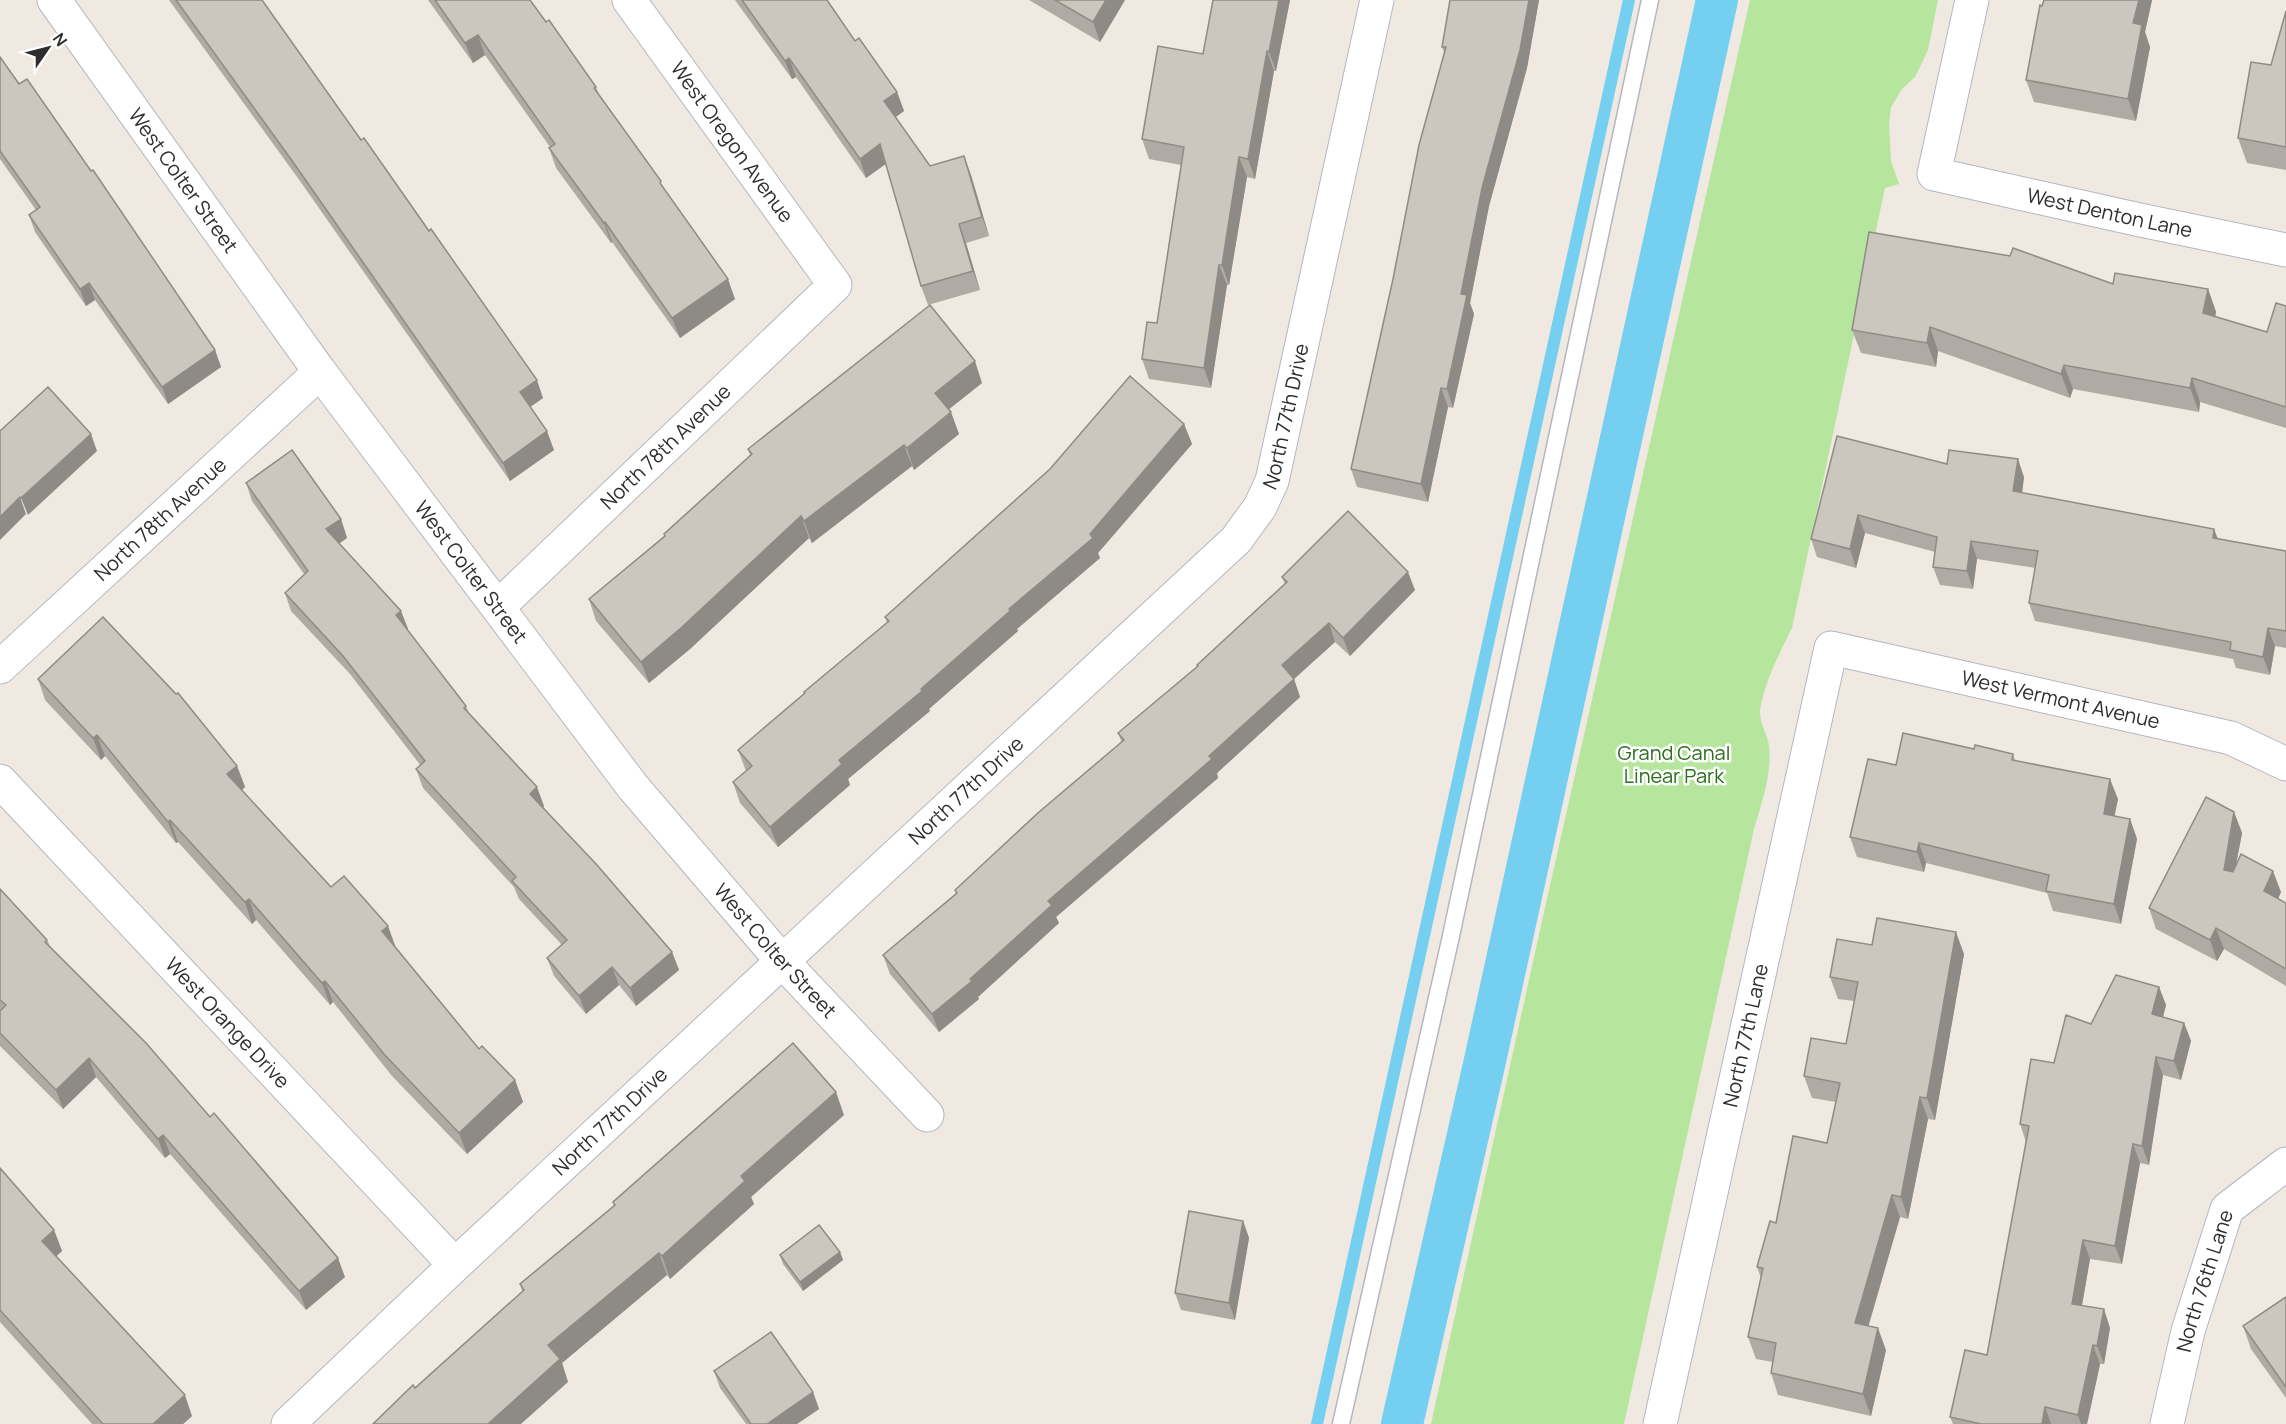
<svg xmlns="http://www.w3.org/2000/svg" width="2286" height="1424" font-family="Manrope,sans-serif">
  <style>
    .green { fill: #b6e59e }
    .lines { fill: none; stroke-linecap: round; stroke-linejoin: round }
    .stream { stroke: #75cff0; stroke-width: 12 }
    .canal { stroke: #75cff0; stroke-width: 42 }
    .lane-casing { stroke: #b4b7c1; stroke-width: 19 }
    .street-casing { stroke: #b4b7c1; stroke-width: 35 }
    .lane { stroke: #fff; stroke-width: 16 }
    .street { stroke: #fff; stroke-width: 33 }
    .wall { fill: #afaba4 }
    .shaded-wall { fill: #8e8b86 }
    .building { fill: #cbc7bf; stroke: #8e8b86; stroke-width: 1.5 }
    .labels { text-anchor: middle; stroke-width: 5; stroke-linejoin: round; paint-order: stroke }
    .street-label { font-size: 20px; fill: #2e2e2e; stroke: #fff }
    .park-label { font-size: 20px; fill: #2c6e1b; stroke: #fff }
  </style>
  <rect width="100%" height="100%" fill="#efe9e1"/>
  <path class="green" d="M1750 0H1938L1928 50 1915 77 1902 89 1891 107 1889 125 1891 161 1899 184 1885 188 1792 628C1779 654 1765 681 1760 710 1759 722 1768 735 1769 746 1772 775 1762 801 1754 829L1624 1424H1431L1540 930Z"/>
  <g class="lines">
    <path class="stream" d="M1317 1424 1629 0"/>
    <path class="canal" d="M1402 1424 1484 1065 1717 0"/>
    <g class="lane-casing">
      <path id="lane" d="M1341 1424 1451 936 1650 0"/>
    </g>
    <g class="street-casing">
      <g id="street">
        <path id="s1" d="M54 0 320 372 633 787 782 961 927 1115"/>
        <path id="s2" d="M1972 0 1934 174 2140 220 2286 250"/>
        <path id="s3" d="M498 607 835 285 629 0"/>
        <path id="s4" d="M0 667 320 372"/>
        <path id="s5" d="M0 781 455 1265"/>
        <path id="s6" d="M288 1424 455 1265 1236 540 1260 507 1272 481 1377 0"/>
        <path id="s7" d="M1660 1424 1831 648 2231 738 2286 764"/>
        <path id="s8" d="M2167 1424 2188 1331 2227 1209 2286 1164"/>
      </g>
    </g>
    <use href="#lane" class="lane"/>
    <use href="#street" class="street"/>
  </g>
  <g class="wall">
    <path d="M169 0H262L543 398 530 407 554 450 510 481 300 181Z"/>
    <path d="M428 0H530L546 22 596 87 599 95 664 189 735 299 680 338 612 242 611 243 556 168 549 148 550 147 485 55 473 63Z"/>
    <path d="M735 0H827L855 41 897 92 904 111 896 117 930 166 971 175 989 236 966 243 980 290 928 305 921 286 886 164 866 178 796 77 792 79Z"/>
    <path d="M1029 0H1125L1100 42Z"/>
    <path d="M1290 0 1276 71H1274L1255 179 1247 177 1229 285H1227L1211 388 1149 379 1142 359 1157 323 1181 165 1149 159 1142 139 1203 54Z"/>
    <path d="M1450 0H1539L1527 68 1489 206 1470 303 1474 314 1453 408 1448 407 1428 502 1357 487 1351 469 1444 52 1442 47Z"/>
    <path d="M2044 0H2152L2145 32 2150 47 2136 121 2034 102 2026 80Z"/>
    <path d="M2286 11V170L2247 163 2238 138 2271 65Z"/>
    <path d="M0 57 215 350 221 367 168 404 95 300 86 306 35 232 29 215 36 210 0 159Z"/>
    <path d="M2113 284 2208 289 2216 312 2215 316 2267 332 2286 306V428L2200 402 2199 412 2073 389 2070 398 1938 351 1936 367 1861 353 1852 330Z"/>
    <path d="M982 383 949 409 959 434 914 470 912 466 812 543 809 538 690 649 649 683 596 621 589 599 664 536V534L750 455 748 449Z"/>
    <path d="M1184 424 1192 444 1098 553 1100 558 1017 629 1018 631 929 709 930 711 848 779 850 785 778 847 740 803 733 782 746 771 738 750 887 623 885 617Z"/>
    <path d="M1947 464 2024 477 2022 493 2218 538 2286 551V648L2275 646 2270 675 2236 668 2233 659 2035 621 2029 603 2035 568 1977 559 1973 589 1940 585 1933 567 1935 552 1865 533 1856 568 1817 557 1811 539Z"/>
    <path d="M246 483 341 519 347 538 339 543 401 611 408 629 407 630 466 706 469 713 544 806 543 807 672 952 679 970 636 1006 619 985 586 1014 554 976 547 958 562 945 519 899 514 887 423 788 416 769 421 766 350 674 291 611 285 593 304 574 252 501Z"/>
    <path d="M1282 577 1415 590 1350 656 1335 642 1294 679 1300 697 1217 773 1218 778 1056 917 1059 923 978 997 979 999 939 1032 890 974 883 955 956 894 955 890 1122 743 1118 733 1197 667V665L1285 584Z"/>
    <path d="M38 679 237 766 245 787 242 790 331 887 396 948 479 1049 515 1080 523 1102 467 1154 392 1076 333 1002 330 1005 256 920 252 924 178 842 176 843 105 756 101 760 45 700Z"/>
    <path d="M1974 749 2013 754 2015 760 2118 799 2114 816 2130 819 2137 839 2121 924 2053 911 2047 893 1926 863 1924 872 1857 857 1850 837 1896 765Z"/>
    <path d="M2234 812 2242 833 2236 865 2281 892 2278 899 2286 903V986L2224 949 2217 961 2156 929 2149 908Z"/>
    <path d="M0 889 47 940 50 946 345 1277 306 1310 170 1154 165 1158 96 1077 63 1109 0 1046Z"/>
    <path d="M1872 945 1964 954 1935 1120 1928 1119 1908 1219 1900 1217 1868 1326 1886 1350 1871 1416 1778 1395 1771 1373 1773 1362 1756 1359 1748 1337 1761 1278 1757 1267 1776 1223 1827 1143 1836 1102 1812 1098 1804 1076 1846 1044 1854 1001 1838 999 1830 977Z"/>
    <path d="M2159 987 2166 1005 2163 1017 2184 1023 2191 1041 2181 1080 2163 1075 2149 1165 2140 1163 2122 1264 2090 1259 2082 1306 2110 1328 2104 1364H2100L2087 1424H1953L1950 1417 1987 1355 2026 1142 2020 1124 2054 1063 2091 1024Z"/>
    <path d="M844 1115 751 1197 754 1204 670 1279 667 1275 562 1363 568 1382 522 1291 520 1284 614 1206 613 1202Z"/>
    <path d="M0 1168 54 1230 62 1251 56 1256 192 1416 183 1424H92L0 1322Z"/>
    <path d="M1243 1221 1249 1238 1235 1320 1181 1310 1175 1293Z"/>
    <path d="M840 1252 843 1260 803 1291 783 1264 780 1255Z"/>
    <path d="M2286 1297V1398L2251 1349 2243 1326Z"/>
    <path d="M714 1371 813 1392 819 1409 797 1424H746L720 1388Z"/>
  </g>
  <g class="shaded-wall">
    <path d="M1106 0H1125L1100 42 1093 22Z"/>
    <path d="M1279 0H1290L1276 71 1269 52Z"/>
    <path d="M1529 0H1539L1527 68 1489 206 1470 303 1474 314 1453 408 1447 389 1461 294 1482 188Z"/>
    <path d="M2139 0H2152L2145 32 2150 47 2136 121 2128 99 2133 23Z"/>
    <path d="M478 35 485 55 473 63 465 43Z"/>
    <path d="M1267 51 1274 71 1255 179 1248 159Z"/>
    <path d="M789 58 796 77 792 79 785 61Z"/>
    <path d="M897 92 904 111 891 120 884 101Z"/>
    <path d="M880 144 887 163 866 178 860 159Z"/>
    <path d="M964 156 971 175 989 236 982 217Z"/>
    <path d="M1239 157 1247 177 1229 285 1222 265Z"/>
    <path d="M605 222 612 242 611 243 604 223Z"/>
    <path d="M959 224 966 243 980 290 973 271Z"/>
    <path d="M1219 265 1227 285 1211 388 1204 368Z"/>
    <path d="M728 279 735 299 680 338 672 318Z"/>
    <path d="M89 283 95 300 86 306 80 289Z"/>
    <path d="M2208 289 2216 312 2212 336 2203 313Z"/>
    <path d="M1930 327 1938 351 1936 367 1927 343Z"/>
    <path d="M215 350 221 367 168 404 162 387Z"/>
    <path d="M975 361 982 383 943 414 935 393Z"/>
    <path d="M2064 365 2073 389 2070 398 2061 374Z"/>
    <path d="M2192 378 2200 402 2199 412 2190 388Z"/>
    <path d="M537 380 543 398 526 410 520 392Z"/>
    <path d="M1441 388 1448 407 1428 502 1421 484Z"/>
    <path d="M951 412 959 434 914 470 907 448Z"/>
    <path d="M1184 424 1192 444 1098 553 1100 558 1017 629 1018 631 929 709 930 711 848 779 850 785 778 847 770 827 839 760 1009 609 1090 534Z"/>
    <path d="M547 431 554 450 510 481 503 463Z"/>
    <path d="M91 434 97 451 28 515 21 498Z"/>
    <path d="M904 445 912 466 812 543 804 521Z"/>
    <path d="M2018 459 2024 477 2020 509 2013 491Z"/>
    <path d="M20 497 26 514 0 540V517Z"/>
    <path d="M1858 515 1865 533 1856 568 1850 549Z"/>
    <path d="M801 516 809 538 690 649 649 683 641 662Z"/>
    <path d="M341 519 347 538 333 548 326 529Z"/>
    <path d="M2214 529 2221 547 2213 538Z"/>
    <path d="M1971 541 1977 559 1973 589 1967 571Z"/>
    <path d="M1408 572 1415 590 1350 656 1343 638Z"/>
    <path d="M401 611 408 629 403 634 396 615Z"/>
    <path d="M1329 623 1335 642 1294 679 1300 697 1217 773 1218 778 1056 917 1059 923 978 997 979 999 939 1032 932 1014 970 979 1048 901 1209 756 1282 665Z"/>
    <path d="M2268 628 2275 646 2270 675 2263 657Z"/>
    <path d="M97 735 105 756 101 760 93 738Z"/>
    <path d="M237 766 245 787 235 796 227 774Z"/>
    <path d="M2110 779 2118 799 2111 834 2104 814Z"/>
    <path d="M537 787 544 806 537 812 530 794Z"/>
    <path d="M2234 812 2242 833 2231 891 2224 870Z"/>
    <path d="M2130 819 2137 839 2121 924 2114 904Z"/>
    <path d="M170 820 178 842 176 843 168 822Z"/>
    <path d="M1919 843 1926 863 1924 872 1917 852Z"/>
    <path d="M2273 871 2281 892 2272 912 2264 891Z"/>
    <path d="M249 899 256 920 252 924 245 902Z"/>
    <path d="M388 926 396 948 382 931Z"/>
    <path d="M2216 928 2224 949 2217 961 2210 940Z"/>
    <path d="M1956 932 1964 954 1935 1120 1927 1098Z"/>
    <path d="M672 952 679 970 636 1006 630 988Z"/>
    <path d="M612 967 619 985 586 1014 579 996Z"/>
    <path d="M325 981 333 1002 330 1005 322 983Z"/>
    <path d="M2159 987 2166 1005 2159 1032 2152 1014Z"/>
    <path d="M2184 1023 2191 1041 2181 1080 2174 1061Z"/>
    <path d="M2156 1057 2163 1075 2149 1165 2142 1146Z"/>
    <path d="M89 1058 96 1077 63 1109 56 1090Z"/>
    <path d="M515 1080 523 1102 467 1154 459 1133Z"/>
    <path d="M836 1092 844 1115 751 1197 754 1204 670 1279 662 1256 741 1176Z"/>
    <path d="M1920 1097 1928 1119 1908 1219 1901 1197Z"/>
    <path d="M163 1135 170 1154 165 1158 158 1139Z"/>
    <path d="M2133 1144 2140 1163 2122 1264 2115 1246Z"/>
    <path d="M1892 1195 1900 1217 1863 1345 1855 1323Z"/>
    <path d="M1243 1221 1249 1238 1235 1320 1229 1303Z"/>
    <path d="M54 1230 62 1251 50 1262 42 1241Z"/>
    <path d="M2083 1240 2090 1259 2079 1322 2072 1304Z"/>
    <path d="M840 1252 843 1260 803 1291 800 1282Z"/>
    <path d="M659 1253 667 1275 562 1363 568 1382 521 1424H488L548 1345Z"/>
    <path d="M338 1258 345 1277 306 1310 299 1291Z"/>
    <path d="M2104 1309 2110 1328 2104 1364 2097 1346Z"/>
    <path d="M1878 1328 1886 1350 1871 1416 1863 1394Z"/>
    <path d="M2093 1345 2100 1364 2087 1424H2081L2078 1415Z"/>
    <path d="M813 1392 819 1409 797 1424H767Z"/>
    <path d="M185 1395 192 1416 183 1424H153Z"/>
    <path d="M2045 1407 2051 1424H2042Z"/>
  </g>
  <g class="building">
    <path d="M176 0H262L361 140 364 138 429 231 431 229 537 380 520 392 547 431 503 463 293 162Z"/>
    <path d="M435 0H530L546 22 549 20 596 87 594 88 661 181 660 183 728 279 672 318 605 222 604 223 549 148 555 144 478 35 465 43Z"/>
    <path d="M742 0H827L855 41 859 38 897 92 884 101 930 166 964 156 982 217 959 224 973 271 921 286 880 144 860 159 789 58 785 61Z"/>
    <path d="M1055 0H1106L1093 22Z"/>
    <path d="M1213 0H1279L1269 52 1267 51 1248 159 1239 157 1222 265H1219L1204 368 1142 359 1147 322 1157 323 1184 147 1142 139 1158 46 1203 54Z"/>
    <path d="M1450 0H1529L1520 50 1482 188 1461 294 1467 295 1447 389 1441 388 1421 484 1351 469 1393 279 1419 145 1446 47H1442Z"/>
    <path d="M2044 0H2139L2133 23 2142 25 2128 99 2026 80 2040 5 2042 6Z"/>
    <path d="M2286 11V147L2238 138 2251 62 2271 65Z"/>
    <path d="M0 57 19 84 27 79 91 171 93 170 215 350 162 387 89 283 80 289 29 215 40 207 0 151Z"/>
    <path d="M1869 232 2010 256 2013 248 2113 284 2115 273 2208 289 2203 313 2267 332 2276 303 2286 306V407L2192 378 2190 388 2064 365 2061 374 1930 327 1927 343 1852 330Z"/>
    <path d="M930 305 975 361 935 393 951 412 907 448 904 445 804 521 801 516 682 627 641 662 589 599 665 536 664 534 752 454 748 449Z"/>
    <path d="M1130 376 1184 424 1090 534 1093 538 1009 609 1010 611 921 689 922 691 839 760 842 764 770 827 733 782 752 766 738 750 805 693 804 692 889 621 885 617 1050 469Z"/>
    <path d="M48 387 91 434 21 498 20 497 0 517V431Z"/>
    <path d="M1837 436 1947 464 1949 450 2018 459 2013 491 2214 529 2213 538 2286 551V631L2268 628 2263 657 2230 650 2231 642 2029 603 2038 551 1971 541 1967 571 1933 567 1937 537 1858 515 1850 549 1811 539Z"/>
    <path d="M292 450 341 519 326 529 401 611 396 615 466 706 464 708 537 787 530 794 597 865 672 952 630 988 612 967 579 996 547 958 567 940 512 881 516 877 416 769 425 761 343 656 285 593 308 571 246 483Z"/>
    <path d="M1348 511 1408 572 1343 638 1329 623 1282 665 1294 679 1209 756 1212 759 1048 901 1052 905 970 979 972 981 932 1014 883 955 957 893 955 890 1039 812 1124 740 1118 733 1198 666 1197 665 1287 582 1282 577Z"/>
    <path d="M103 617 176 694 178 693 237 766 227 774 331 887 344 876 388 926 382 931 479 1049 482 1046 515 1080 459 1133 384 1054 325 981 322 983 249 899 245 902 170 820 168 822 97 735 93 738 38 679Z"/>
    <path d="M1903 733 1974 749 1975 745 2013 754 2012 760 2110 779 2104 814 2130 819 2114 904 2046 891 2049 875 1919 843 1917 852 1850 837 1868 759 1896 765Z"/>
    <path d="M2206 797 2234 812 2224 870 2233 872 2241 854 2273 871 2264 891 2286 903V969L2216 928 2210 940 2149 908Z"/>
    <path d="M0 889 47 940 45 942 146 1043 210 1117 214 1113 338 1258 299 1291 163 1135 158 1139 89 1058 56 1090 0 1033V1011L6 1005 0 1000Z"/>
    <path d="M1877 918 1956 932 1927 1098 1920 1097 1901 1197 1892 1195 1855 1323 1878 1328 1863 1394 1771 1373 1776 1343 1748 1337 1763 1268 1757 1267 1770 1221 1776 1223 1793 1136 1827 1143 1840 1083 1804 1076 1811 1038 1846 1044 1858 982 1830 977 1837 939 1872 945Z"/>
    <path d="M2116 975 2159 987 2152 1014 2184 1023 2174 1061 2156 1057 2142 1146 2133 1144 2115 1246 2083 1240 2072 1304 2104 1309 2097 1346 2093 1345 2078 1415 2045 1407 2042 1424H1981L1950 1417 1965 1350 1987 1355 2029 1126 2020 1124 2031 1059 2054 1063 2066 1015 2091 1024Z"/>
    <path d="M793 1043 836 1092 741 1176 745 1181 662 1256 659 1253 548 1345 560 1359 488 1424H373L413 1385 415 1388 524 1290 520 1284 615 1205 613 1202Z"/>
    <path d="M0 1168 54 1230 42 1241 185 1395 153 1424H103L0 1310Z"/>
    <path d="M1189 1211 1243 1221 1229 1303 1175 1293Z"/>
    <path d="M819 1225 840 1252 800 1282 780 1255Z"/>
    <path d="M2286 1297V1387L2243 1326Z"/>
    <path d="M771 1332 813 1392 767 1424H751L714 1371Z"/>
  </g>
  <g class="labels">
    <g class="street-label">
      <text transform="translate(732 142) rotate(54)" y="7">West Oregon Avenue</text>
      <text dy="7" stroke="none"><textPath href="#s1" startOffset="222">West Colter Street</textPath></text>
      <text dy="7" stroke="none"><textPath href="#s2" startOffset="358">West Denton Lane</textPath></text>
      <text dy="7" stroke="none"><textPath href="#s6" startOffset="1432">North 77th Drive</textPath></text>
      <text dy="7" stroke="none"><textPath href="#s3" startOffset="232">North 78th Avenue</textPath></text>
      <text dy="7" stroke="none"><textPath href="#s4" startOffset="218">North 78th Avenue</textPath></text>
      <text dy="7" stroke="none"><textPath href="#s1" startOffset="708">West Colter Street</textPath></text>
      <text dy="7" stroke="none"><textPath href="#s7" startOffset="1030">West Vermont Avenue</textPath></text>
      <text dy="7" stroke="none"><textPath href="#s6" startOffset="928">North 77th Drive</textPath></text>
      <text dy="7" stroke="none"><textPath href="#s1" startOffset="1194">West Colter Street</textPath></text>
      <text dy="7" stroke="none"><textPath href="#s5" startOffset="332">West Orange Drive</textPath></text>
      <text dy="7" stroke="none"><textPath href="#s7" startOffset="398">North 77th Lane</textPath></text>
      <text dy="7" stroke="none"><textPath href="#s6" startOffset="442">North 77th Drive</textPath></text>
      <text dy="7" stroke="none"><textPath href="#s8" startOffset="148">North 76th Lane</textPath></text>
    </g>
    <g class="park-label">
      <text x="1674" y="760">Grand Canal<tspan x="1674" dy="23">Linear Park</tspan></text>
    </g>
  </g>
  <g transform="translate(48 48) rotate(55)" stroke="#ffffff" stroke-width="4.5" paint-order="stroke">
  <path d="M0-4.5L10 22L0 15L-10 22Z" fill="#2e2e2e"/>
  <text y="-9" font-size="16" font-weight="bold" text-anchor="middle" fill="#2e2e2e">N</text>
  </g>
</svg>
